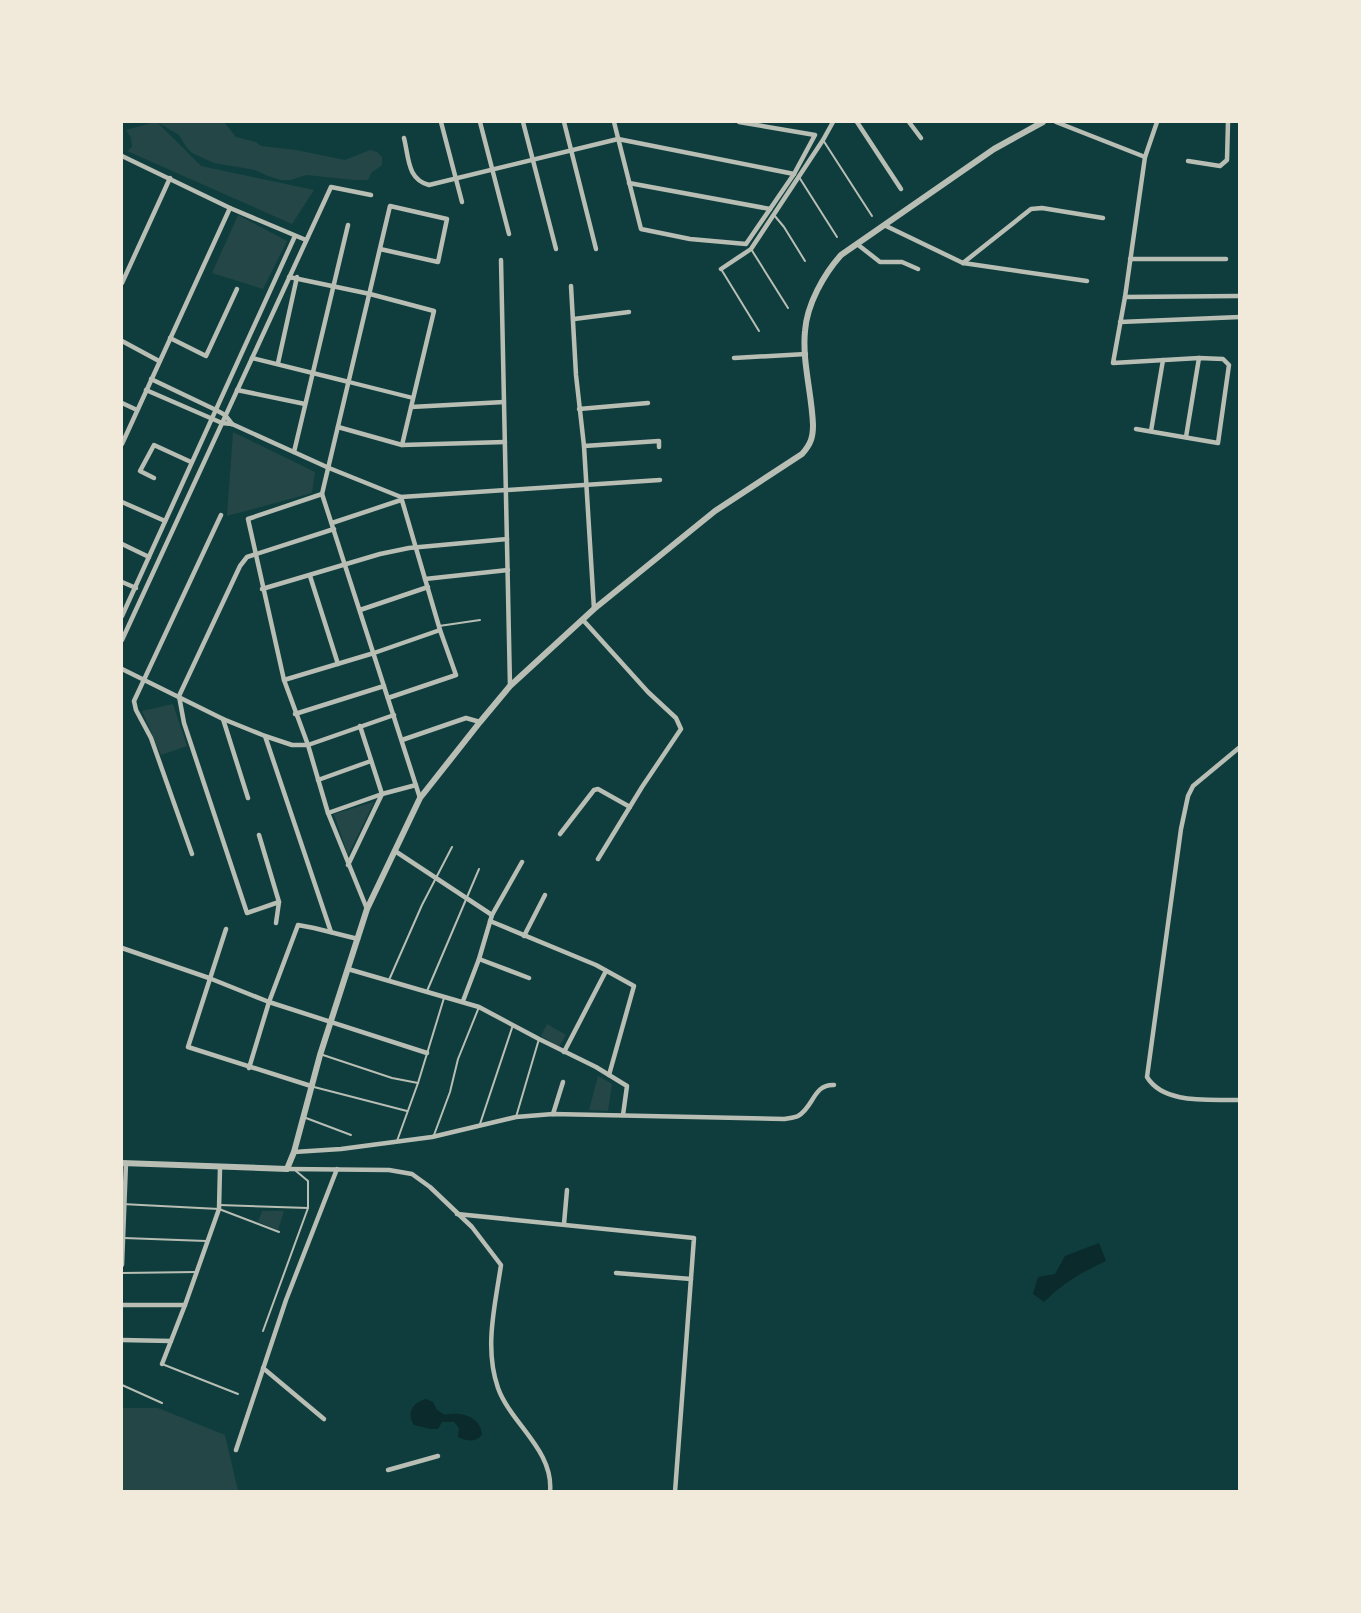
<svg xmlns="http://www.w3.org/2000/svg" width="1361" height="1613" font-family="Jost,sans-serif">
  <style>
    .green { fill: #244646 }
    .water { fill: #0a2a2b }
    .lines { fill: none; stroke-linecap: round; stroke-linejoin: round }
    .service { stroke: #b8beb3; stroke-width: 2 }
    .pedestrian { stroke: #b8beb3; stroke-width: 4 }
    .minor { stroke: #b8beb3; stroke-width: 4.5 }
    .tertiary { stroke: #b8beb3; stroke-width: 6 }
  </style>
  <rect width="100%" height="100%" fill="#0f3d3e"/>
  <g class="green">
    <path d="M155 122H224L236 137 256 142 261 146 296 150 345 160 370 150 377 152 382 157V165L371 173 368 180H354L306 175 291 180H281L268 176 255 170 214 163 192 153 187 148 179 135 157 122 201 166 314 190 292 224 127 151 132 147 131 138 126 130Z"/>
    <path d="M238 215 287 241 263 289 212 273Z"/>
    <path d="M233 432 315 472 312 493 227 516Z"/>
    <path d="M173 704 187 746 161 755 142 711Z"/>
    <path d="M374 802 348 855 334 814Z"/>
    <path d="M547 1024 566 1035 559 1047 541 1036Z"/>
    <path d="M598 1076 612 1084 608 1111 589 1110Z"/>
    <path d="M262 1211H284L278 1230 258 1222Z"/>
    <path d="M122 1408H158L225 1435 238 1491H122Z"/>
  </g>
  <g class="water">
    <path d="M1099 1243 1106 1261C1082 1272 1063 1283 1044 1302L1033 1294 1038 1277 1055 1274 1065 1256Z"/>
    <path d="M426 1399 433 1402 437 1410 445 1415C460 1411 481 1416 482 1435 475 1443 467 1441 458 1437L459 1428 454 1422H442L438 1429H431L414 1425C406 1413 413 1402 426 1399Z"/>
  </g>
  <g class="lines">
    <g class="service">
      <path d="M823 140 872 216"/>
      <path d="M799 177 837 237"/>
      <path d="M774 215 784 227 805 261"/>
      <path d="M751 249 788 308"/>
      <path d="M721 269 759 331"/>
      <path d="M439 626 480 620"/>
      <path d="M389 980 422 905 452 847"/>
      <path d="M427 991 479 869"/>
      <path d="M323 1055 392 1078 418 1083"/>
      <path d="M314 1087 407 1111"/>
      <path d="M516 1117 539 1039"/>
      <path d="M306 1118 351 1135"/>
      <path d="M480 1124 513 1025"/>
      <path d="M434 1135 450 1092 458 1059 479 1007"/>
      <path d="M397 1141 418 1083 444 998"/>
      <path d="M122 1204 219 1209 279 1232"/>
      <path d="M219 1205 308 1208V1181L296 1171"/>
      <path d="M124 1238 206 1241"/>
      <path d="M122 1273 196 1272"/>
      <path d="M263 1331 308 1208"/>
      <path d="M162 1364 238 1394"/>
      <path d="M122 1385 162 1403"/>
    </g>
    <path class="pedestrian" d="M349 382 413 398"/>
    <g class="minor">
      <path d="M441 122 462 202"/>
      <path d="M480 122 509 234"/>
      <path d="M523 122 556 249"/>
      <path d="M564 122 596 249"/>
      <path d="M614 122 641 229 690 239 746 244 794 174 815 135 739 122"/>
      <path d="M857 122 901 189"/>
      <path d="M909 122 921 138"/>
      <path d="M1056 122 1145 157"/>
      <path d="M404 138C409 158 407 179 429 185L618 139 794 174"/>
      <path d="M122 156 230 208 306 240"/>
      <path d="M1188 161 1220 166 1227 160 1228 122"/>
      <path d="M629 183 770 209"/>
      <path d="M884 225 963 263 1087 281"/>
      <path d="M857 244 880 262H902L918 269"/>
      <path d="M380 249 438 262 447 219 390 206 322 494 420 798"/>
      <path d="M1130 259H1226"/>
      <path d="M501 260 510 686"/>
      <path d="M963 263 1031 209 1042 208 1103 218"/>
      <path d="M721 269 751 249 823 140 833 122"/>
      <path d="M289 277 370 294 434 311 402 445"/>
      <path d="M122 283 170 178"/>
      <path d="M571 286 576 375 584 446 594 609"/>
      <path d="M1125 297 1240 296"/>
      <path d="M574 319 629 312"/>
      <path d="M1120 322 1240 317"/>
      <path d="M170 338 206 356 237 289"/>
      <path d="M122 341 159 361"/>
      <path d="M252 358 349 382"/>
      <path d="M734 358 806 354"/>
      <path d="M278 363 297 277"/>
      <path d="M151 379 216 410 225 415 232 424"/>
      <path d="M146 390 222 423 232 424 329 468 401 497 660 480"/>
      <path d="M237 390 305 404"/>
      <path d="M122 403 137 410"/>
      <path d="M411 407 504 402"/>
      <path d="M579 409 648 403"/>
      <path d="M338 427 402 445 505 442"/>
      <path d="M1136 429 1218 443 1229 365 1223 359 1199 358 1113 363 1125 297 1145 157 1157 122"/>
      <path d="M1151 431 1163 360"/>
      <path d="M1186 437 1199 358"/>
      <path d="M122 444 230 208"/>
      <path d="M584 446 659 441V447"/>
      <path d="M294 452 348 225"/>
      <path d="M154 478 140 471 154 445 191 462"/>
      <path d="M322 494 248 519 284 680 308 745 328 813 367 909"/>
      <path d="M122 502 165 521"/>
      <path d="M332 523 401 500"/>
      <path d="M122 544 149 557"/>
      <path d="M310 576 338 664"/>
      <path d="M425 579 508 570"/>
      <path d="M122 582 136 588"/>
      <path d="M262 589 380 554 409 548 507 539"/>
      <path d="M360 610 428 587"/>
      <path d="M122 616 295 236"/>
      <path d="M583 620 648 692 676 718 681 729 642 787 598 859"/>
      <path d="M122 640 331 187 371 195"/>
      <path d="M122 669 223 719 265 736 292 745H308L394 715"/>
      <path d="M284 680 374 653 440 630"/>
      <path d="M388 698 456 675 440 630 401 497"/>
      <path d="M295 714 384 686"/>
      <path d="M223 719 248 798"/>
      <path d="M265 736 331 932"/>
      <path d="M402 740 466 718 480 722"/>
      <path d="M1240 747 1193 786 1188 796 1181 829 1147 1077C1164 1105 1210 1099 1240 1100"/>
      <path d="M318 780 371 761"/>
      <path d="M328 813 382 794 416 785"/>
      <path d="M560 834 594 790 598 789 630 807"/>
      <path d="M259 835 279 902 247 913 184 723 179 696 240 566 247 557 334 529"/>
      <path d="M395 851 492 915"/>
      <path d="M192 854 151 738 136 710 134 701 221 515"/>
      <path d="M348 865 382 794 360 726"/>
      <path d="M490 921 596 965 634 986 609 1075"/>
      <path d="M276 923 279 902"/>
      <path d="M226 929 188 1047 311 1086"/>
      <path d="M524 936 545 895"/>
      <path d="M122 948 209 978 269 1002 427 1053"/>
      <path d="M479 959 529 978"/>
      <path d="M348 969 479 1007 539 1039 596 1067 627 1086 623 1115"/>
      <path d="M463 1001 479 959 492 915 522 862"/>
      <path d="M564 1052 606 971"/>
      <path d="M249 1068 269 1002 298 925 314 928 358 939"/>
      <path d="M553 1114 563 1082"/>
      <path d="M294 1152 341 1149 432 1137 516 1117 553 1114 784 1119C788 1118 794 1118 798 1116 814 1107 813 1084 834 1085"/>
      <path d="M287 1169 389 1170 412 1174 430 1187 472 1227 501 1265C495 1306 484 1348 498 1388 511 1424 554 1450 550 1492"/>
      <path d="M457 1214 694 1238 675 1492"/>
      <path d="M564 1224 567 1190"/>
      <path d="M122 1265 126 1163"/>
      <path d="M616 1273 691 1279"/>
      <path d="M122 1305H185"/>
      <path d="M122 1340 171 1341"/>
      <path d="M162 1364 185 1305 219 1209 220 1168"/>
      <path d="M263 1368 324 1419"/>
      <path d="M236 1450 286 1300 337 1169"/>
      <path d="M388 1470 438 1456"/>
    </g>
    <path class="tertiary" d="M122 1163 287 1169 294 1152 320 1055 367 909 420 798 480 722 510 686 594 609 715 511 802 454C811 444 813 437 813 425 812 394 802 362 805 331 807 304 824 274 841 255L994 149 1043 122"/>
  </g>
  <rect width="1361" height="1613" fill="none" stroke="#f1e9da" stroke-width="246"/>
</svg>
